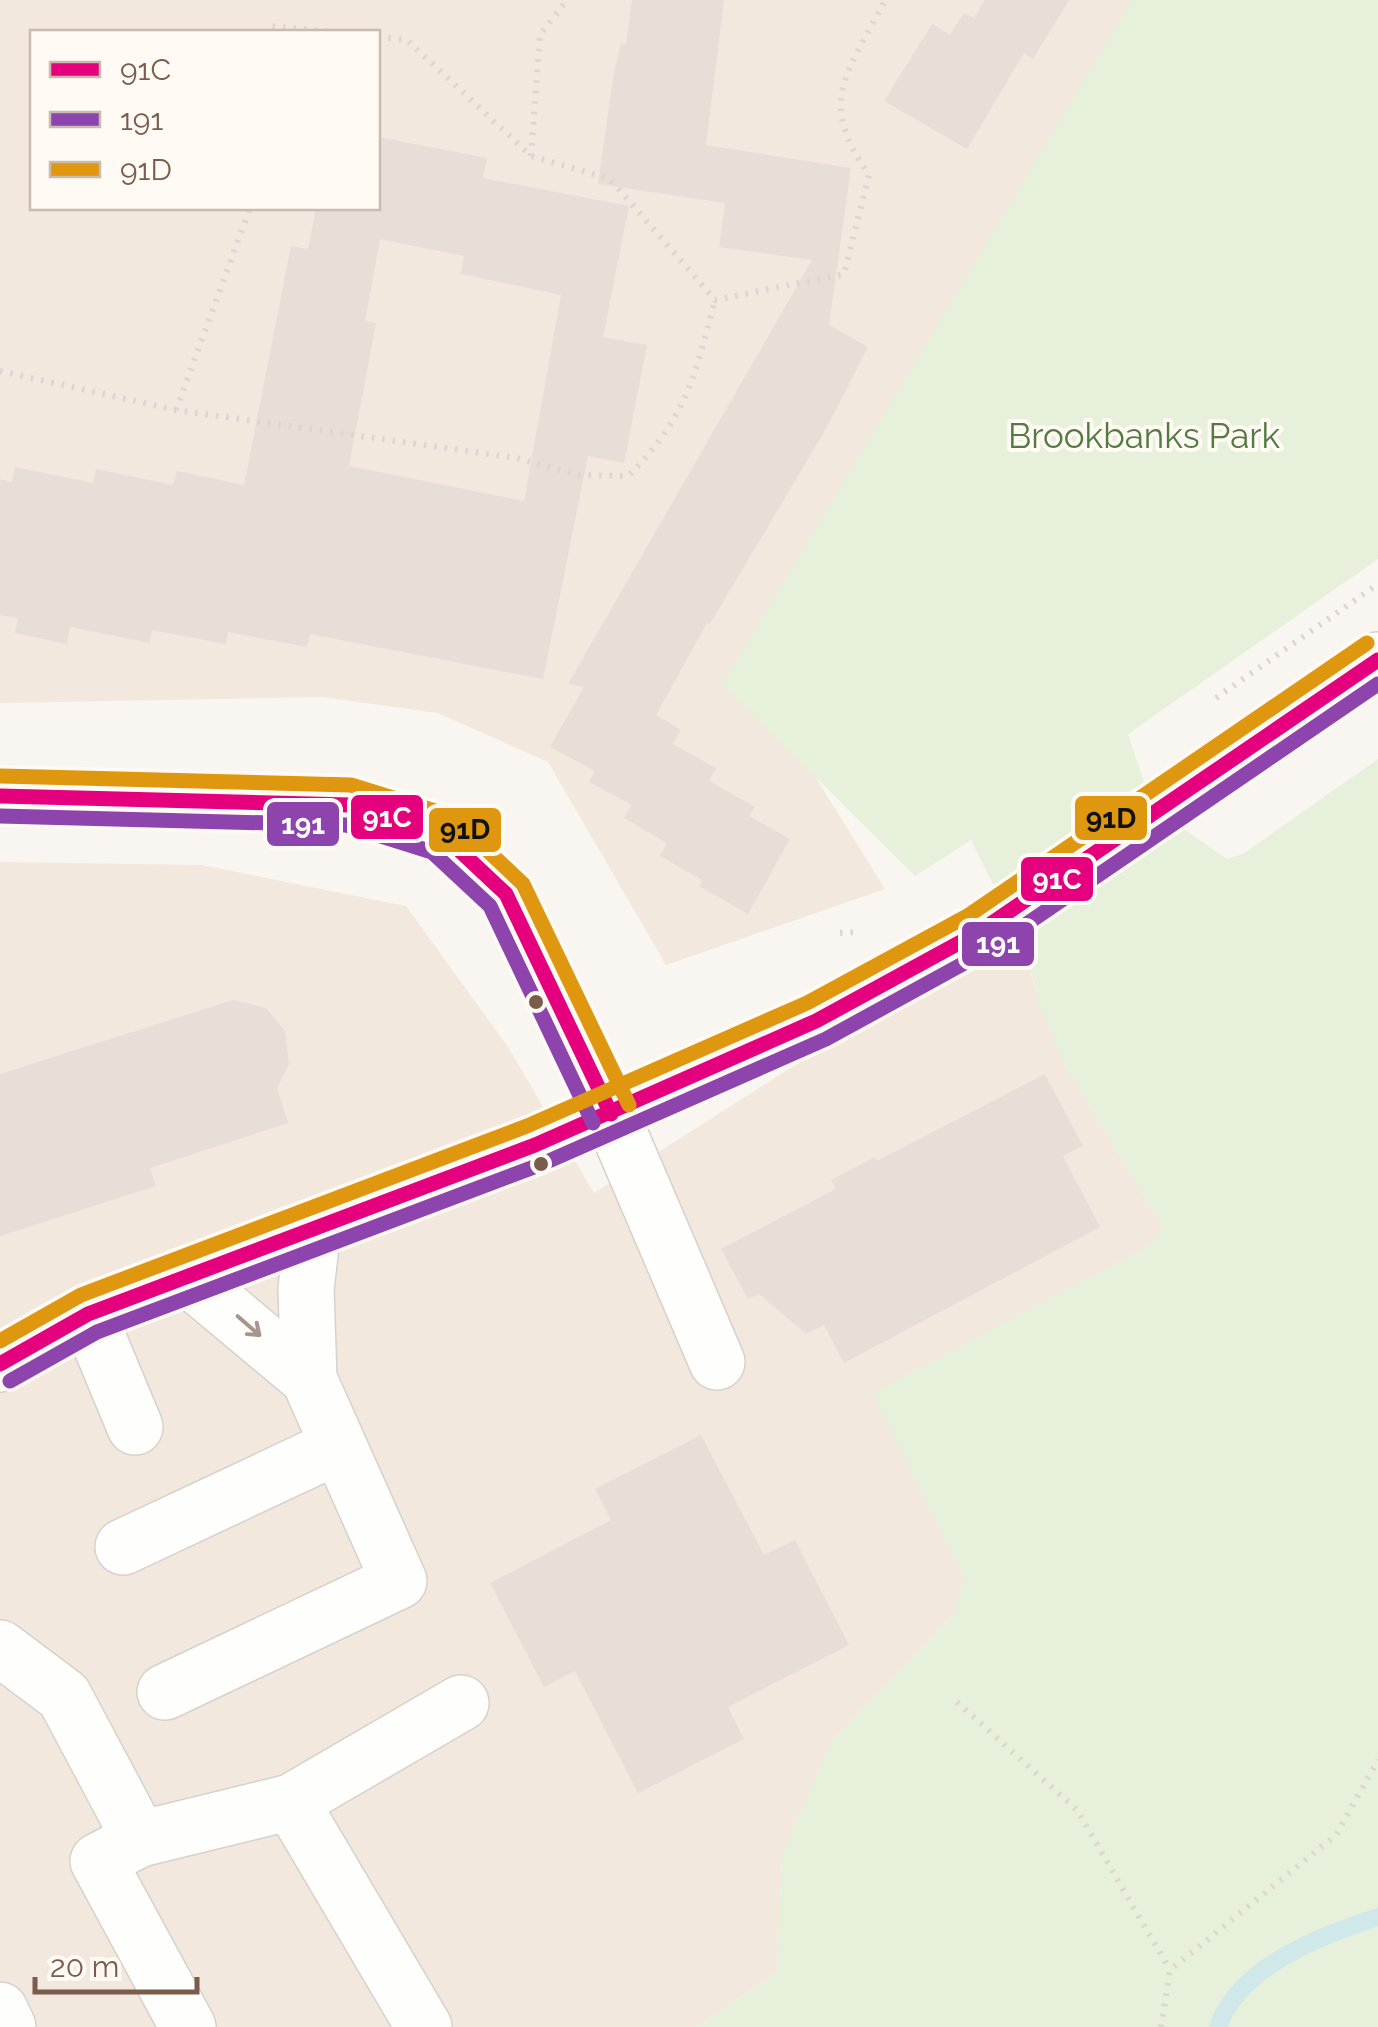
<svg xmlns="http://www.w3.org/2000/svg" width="1378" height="2027" font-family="Raleway,sans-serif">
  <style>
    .residential { fill: #f2e8de; fill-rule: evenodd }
    .green { fill: #e7f0db }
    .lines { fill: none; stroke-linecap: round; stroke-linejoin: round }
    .stream { stroke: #d0e8ea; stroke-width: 18 }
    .building { fill: #e6ded7; fill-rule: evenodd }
    .minor-casing { stroke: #d7d1cb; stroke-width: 58 }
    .path { stroke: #dcd5d0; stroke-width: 6; stroke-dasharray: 2.5 8; stroke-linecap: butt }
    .minor { stroke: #fefefd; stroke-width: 55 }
    .bus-1-casing { stroke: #fffaf3; stroke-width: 22 }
    .bus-2-casing { stroke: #fffaf3; stroke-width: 22 }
    .bus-3-casing { stroke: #fffaf3; stroke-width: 22 }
    .bus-1 { stroke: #e5007d; stroke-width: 15 }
    .bus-2 { stroke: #8e44ad; stroke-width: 15 }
    .bus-3 { stroke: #de970f; stroke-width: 15 }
    .oneway { stroke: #a8958b }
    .bus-dot { fill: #7a5c4d; stroke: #fffaf3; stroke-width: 4 }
    .labels { text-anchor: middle; stroke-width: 8; stroke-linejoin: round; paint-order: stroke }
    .park-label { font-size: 35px; fill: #537a41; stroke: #fffaf3 }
    .line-badge { stroke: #fffaf3; stroke-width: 4 }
    .badge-label { font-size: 28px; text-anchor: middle; font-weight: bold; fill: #fff }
    .pale-badge-label { font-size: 28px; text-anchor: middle; font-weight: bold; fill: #111 }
  </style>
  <rect width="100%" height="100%" fill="#f9f5f0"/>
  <g class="residential">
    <path d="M0 0H1163L747 667 885 889 666 965 548 762 438 713 322 697 0 703ZM32 32H378V208H32Z"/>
    <path d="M0 862 202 865 406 906 508 1047 594 1193 1014 926 1061 1059 1163 1228 1151 1245 873 1393 964 1579 954 1614 832 1740 782 1854 777 1972 697 2027H0Z"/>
  </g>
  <path class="green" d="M1132 0H1378V559L1128 734 1152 807 1227 859 1243 854 1378 759V2027H697L777 1972 782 1854 832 1740 954 1614 964 1579 872 1393 1151 1245 1163 1228 1061 1059 1035 995 1038 992 1014 926 971 840 915 876 722 684Z"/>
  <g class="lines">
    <path class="stream" d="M1218 2027C1239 1967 1321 1935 1378 1917"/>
  </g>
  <g class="building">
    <path d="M632 0H724L706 145 851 168 829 325 868 347 827 427 710 624 707 623 656 715 681 730 673 744 716 768 709 781 755 807 749 816 790 839 748 914 699 886 702 880 660 856 667 843 624 818 632 805 589 782 595 771 550 747 584 687 568 684 812 260 719 247 725 203 598 184 614 72 621 44H626Z"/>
    <path d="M985 0H1069L1033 59 1024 53 967 149 884 101 932 24 950 35 964 13 974 18Z"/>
    <path d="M378 137 487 158 483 178 629 206 603 337 647 345 624 463 588 456 543 679 310 634 307 647 228 632 226 644 152 630 150 643 70 627 67 644 15 633 18 618 0 615V479L12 482 15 467 93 483 96 469 173 485 177 471 244 485 291 246 308 249 316 208H378ZM380 239 464 256 461 274 561 295 524 501 349 466 376 323 365 321Z"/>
    <path d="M233 1000 266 1008 285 1031 289 1064 277 1088 288 1123 150 1168 156 1186 0 1236V1074Z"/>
    <path d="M1045 1074 1083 1146 1063 1156 1100 1227 844 1363 824 1325 806 1334 759 1294 748 1299 721 1249 836 1189 831 1180 875 1157 877 1161Z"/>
    <path d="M701 1435 764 1555 795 1540 849 1645 728 1707 744 1739 638 1793 575 1671 544 1687 490 1583 611 1520 595 1489Z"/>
  </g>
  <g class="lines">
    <g class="minor-casing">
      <g id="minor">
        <path d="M0 796 349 805 442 834 506 894 611 1114 717 1362"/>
        <path d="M187 1277 309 1379"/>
        <path d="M88 1314 135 1427"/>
        <path d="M0 1364 88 1314 535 1145 816 1021 979 932 1378 660"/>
        <path d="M123 1547 338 1446"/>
        <path d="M0 1648 64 1696 140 1839 291 1802 461 1703"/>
        <path d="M165 1692 399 1581 309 1379 306 1289 313 1229"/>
        <path d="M291 1802 424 2027"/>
        <path d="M140 1839 98 1861 188 2027"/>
        <path d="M0 2010 8 2027"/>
      </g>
    </g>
    <g class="path">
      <path d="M268 32V26L335 32"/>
      <path d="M378 37 407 40 531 156 610 179 715 300 844 274 869 175C816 99 848 74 885 0"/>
      <path d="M531 156 540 35 567 0"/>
      <path d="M0 371 176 410 516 458 579 475 628 476C686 419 695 376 715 300"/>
      <path d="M176 410 250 208"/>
      <path d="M1216 698 1378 584"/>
      <path d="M840 933 859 932"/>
      <path d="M957 1702 1077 1810 1170 1970"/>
      <path d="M1161 2027 1170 1970 1336 1835 1378 1760"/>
    </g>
    <use href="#minor" class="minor"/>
    <g class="bus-1-casing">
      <g id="bus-1">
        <path d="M0 796 349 805 442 834 506 894 611 1114"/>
        <path d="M0 1364 88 1314 535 1145 816 1021 979 932 1378 660"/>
      </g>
    </g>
    <g class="bus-2-casing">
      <g id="bus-2">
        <path d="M0 816 346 825 432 852 490 906 593 1123"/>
        <path d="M10 1381 97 1332 542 1164 826 1039 990 949 1378 684"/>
      </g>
    </g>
    <g class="bus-3-casing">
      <g id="bus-3">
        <path d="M1 776 351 785 451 816 523 884 629 1105"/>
        <path d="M0 1341 81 1295 527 1126 807 1003 969 915 1367 643"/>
      </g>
    </g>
    <use href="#bus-1" class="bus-1"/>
    <use href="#bus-2" class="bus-2"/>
    <use href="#bus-3" class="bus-3"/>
  </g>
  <defs><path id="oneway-shaft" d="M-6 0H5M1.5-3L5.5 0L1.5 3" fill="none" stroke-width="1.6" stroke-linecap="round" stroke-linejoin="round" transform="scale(2.5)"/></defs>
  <use class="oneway" href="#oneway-shaft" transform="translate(249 1326) rotate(41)"/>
  <g class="bus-dot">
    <circle cx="536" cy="1002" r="9"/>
    <circle cx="541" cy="1164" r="9"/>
  </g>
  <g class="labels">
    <g class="park-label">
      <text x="1144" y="448">Brookbanks Park</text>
    </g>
  </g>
  <g class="line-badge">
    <rect x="349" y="793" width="76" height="48" rx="10" fill="#e5007d"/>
    <rect x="1073" y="794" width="76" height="48" rx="10" fill="#de970f"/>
    <rect x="265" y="800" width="76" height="48" rx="10" fill="#8e44ad"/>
    <rect x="427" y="806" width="76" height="48" rx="10" fill="#de970f"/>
    <rect x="1019" y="855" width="76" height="48" rx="10" fill="#e5007d"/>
    <rect x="960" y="920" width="76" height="48" rx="10" fill="#8e44ad"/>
  </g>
  <g class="badge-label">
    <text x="387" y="827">91C</text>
    <text x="303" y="834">191</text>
    <text x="1057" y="889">91C</text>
    <text x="998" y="953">191</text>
  </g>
  <g class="pale-badge-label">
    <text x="1111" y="828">91D</text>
    <text x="465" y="839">91D</text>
  </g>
  <rect x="30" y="30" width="350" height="180" fill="#fffaf3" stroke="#cabbb1" stroke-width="2.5"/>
  <rect x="50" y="62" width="50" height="15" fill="#e5007d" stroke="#cabbb1" stroke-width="2.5"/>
  <text x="120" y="80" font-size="30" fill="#7a5c4d">91C</text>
  <rect x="50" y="112" width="50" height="15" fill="#8e44ad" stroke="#cabbb1" stroke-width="2.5"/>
  <text x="120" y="130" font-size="30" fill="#7a5c4d">191</text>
  <rect x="50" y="162" width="50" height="15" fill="#de970f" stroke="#cabbb1" stroke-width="2.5"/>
  <text x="120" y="180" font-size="30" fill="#7a5c4d">91D</text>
  <path d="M35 1977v15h162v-15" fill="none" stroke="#7a5c4d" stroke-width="5"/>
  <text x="50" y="1977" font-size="30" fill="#7a5c4d" stroke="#fffaf3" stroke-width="8" paint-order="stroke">20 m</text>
</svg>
